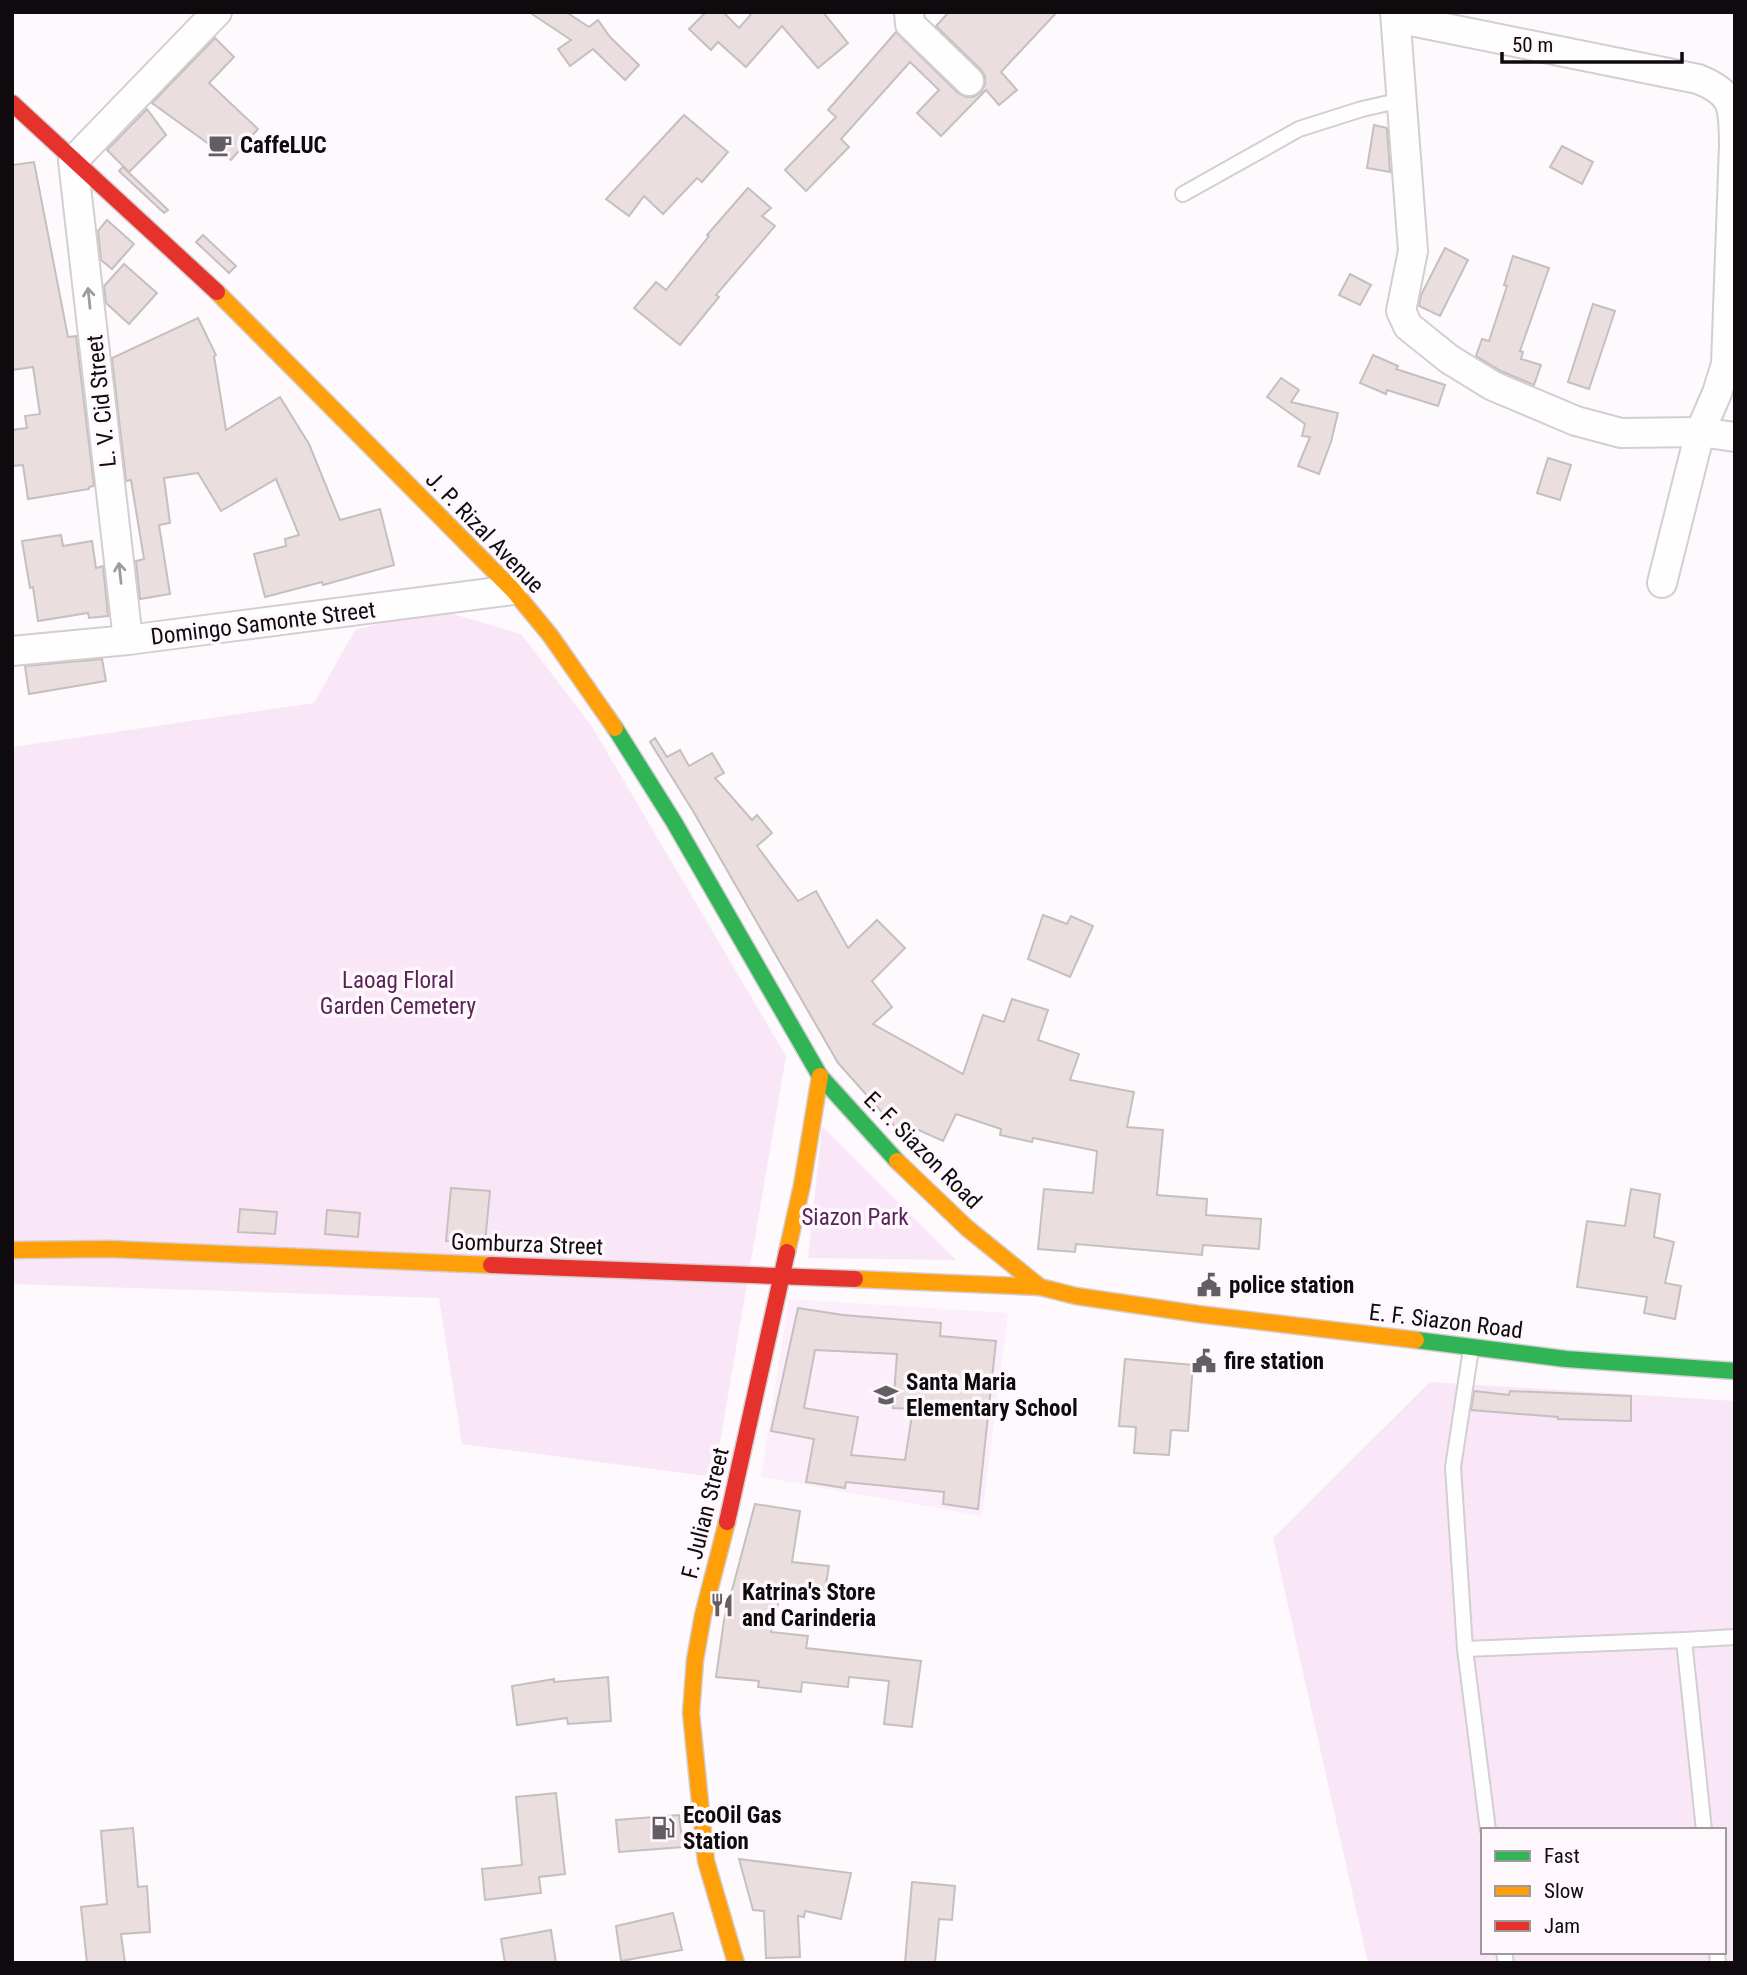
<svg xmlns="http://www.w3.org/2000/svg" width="1747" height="1975" font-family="'Roboto Condensed',sans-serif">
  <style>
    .built { fill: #fceffb }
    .green { fill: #f9e7f8; fill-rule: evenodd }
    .building { fill: #eadede; stroke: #c5bfc0; stroke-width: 2; fill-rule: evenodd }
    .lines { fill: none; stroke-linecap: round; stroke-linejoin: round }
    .lane-casing { stroke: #d2ced1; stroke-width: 18 }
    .street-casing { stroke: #d2ced1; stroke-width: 32 }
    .fast-casing { stroke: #d2ced1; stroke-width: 19 }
    .slow-casing { stroke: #d2ced1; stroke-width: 19 }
    .jam-casing { stroke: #d2ced1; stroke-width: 19 }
    .lane { stroke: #fffeff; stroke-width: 14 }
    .street { stroke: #fffeff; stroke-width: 28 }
    .fast { stroke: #30b455; stroke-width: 16 }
    .slow { stroke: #ff9f0a; stroke-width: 16 }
    .jam { stroke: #e5322d; stroke-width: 16 }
    .oneway { stroke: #9f9c9f }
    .labels { text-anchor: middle; stroke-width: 7; stroke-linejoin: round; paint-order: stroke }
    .poi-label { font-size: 23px; font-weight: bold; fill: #0e0a0e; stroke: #fef8fd; text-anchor: start }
    .street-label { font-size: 23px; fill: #0e0a0e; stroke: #fef8fd }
    .park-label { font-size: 23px; fill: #582458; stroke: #fef8fd }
  </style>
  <rect width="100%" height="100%" fill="#fdf9fc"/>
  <path class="built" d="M789 1299 1008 1313 982 1516 761 1477Z"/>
  <g class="green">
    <path d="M436 609 521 634 591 725 786 1056 714 1477 462 1444 439 1298 12 1284V747L314 703 355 630Z"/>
    <path d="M822 1126 956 1260 808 1258Z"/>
    <path d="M1430 1382 1735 1401V1963H1368L1273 1538ZM1483 1830H1724V1952H1483Z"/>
  </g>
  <g class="building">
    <path d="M529 12H566L589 27 598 20 610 37 639 65 625 80 593 49 570 66 558 49 571 40Z"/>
    <path d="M706 12H723L739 28 753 12H823L848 43 818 68 782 26 746 67 718 42 711 50 689 29Z"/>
    <path d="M949 12H1057L1001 72 1017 90 999 105 986 90 941 136 917 113 939 90 910 62 841 139 849 147 806 191 785 170 836 117 828 110 896 32 958 93 966 97H973L981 92 985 84V76L981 70 936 26Z"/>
    <path d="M215 38 234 57 209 83 258 129 231 160 152 103Z"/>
    <path d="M147 109 166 135 129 172 107 150Z"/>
    <path d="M684 115 728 152 702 182 697 178 663 214 644 196 629 216 606 199Z"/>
    <path d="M1374 125 1387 128 1390 172 1367 168Z"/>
    <path d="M1562 146 1593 162 1582 184 1550 167Z"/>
    <path d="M34 162 68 337 76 336 94 486 89 487V489L28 499 23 465 12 466V430L27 428 25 416 40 414 33 367 12 370V165Z"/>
    <path d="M123 167 168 210 164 213 119 171Z"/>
    <path d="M748 188 771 208 762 216 775 226 716 295 719 297 680 345 634 308 656 282 666 290 709 236 707 235Z"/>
    <path d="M107 220 134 244 112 269 101 260 98 231Z"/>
    <path d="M203 235 236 266 229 273 196 242Z"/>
    <path d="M1445 248 1468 260 1440 316 1419 306 1421 295Z"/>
    <path d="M1513 256 1549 268 1520 351 1523 352 1521 359 1541 365 1534 385 1501 371 1476 356 1482 339 1489 341 1507 286 1504 285Z"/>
    <path d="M124 264 157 293 129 324 106 303 104 286Z"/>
    <path d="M1350 274 1371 285 1360 305 1339 295Z"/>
    <path d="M1593 304 1615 311 1589 389 1568 382Z"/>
    <path d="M198 318 216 355 214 356 226 430 280 397 309 444 340 520 380 509 394 565 323 585 322 582 265 597 254 554 286 546 285 539 299 535 276 479 221 511 198 473 164 478 170 523 159 525 170 594 140 599 136 561 144 559 131 480 126 481 112 358Z"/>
    <path d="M1373 355 1398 366 1396 369 1445 385 1438 406 1387 390 1386 394 1360 383Z"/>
    <path d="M1281 378 1299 390 1291 402 1338 413 1331 442 1319 474 1298 466 1310 437 1302 436 1305 424 1267 397Z"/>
    <path d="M1548 458 1571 465 1560 500 1537 493Z"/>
    <path d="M61 535 63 546 92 541 96 568 103 566 108 616 89 618 88 613 38 621 33 587 30 588 22 541Z"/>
    <path d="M102 659 106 681 29 694 25 666Z"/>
    <path d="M655 738 667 757 680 750 689 766 712 753 724 773 715 778 752 820 757 815 772 833 757 846 798 901 816 891 848 948 877 920 905 948 872 981 892 1007 873 1024 963 1074 983 1015 1004 1022 1012 999 1048 1010 1038 1040 1079 1054 1070 1080 1134 1092 1127 1127 1163 1130 1157 1195 1207 1199 1206 1215 1261 1219 1259 1249 1203 1245 1202 1255 1076 1244 1075 1252 1038 1249 1044 1189 1093 1193 1097 1151 1033 1138 1032 1142 1000 1135 1001 1129 956 1114 943 1141 903 1123 899 1130 896 1128 838 1063 693 811 650 742Z"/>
    <path d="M1043 915 1067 924 1071 916 1093 926 1070 977 1028 959Z"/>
    <path d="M451 1188 490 1191 485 1242 446 1241Z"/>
    <path d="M1631 1189 1660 1194 1654 1237 1674 1242 1665 1283 1681 1286 1675 1319 1644 1313 1647 1297 1577 1287 1587 1221 1625 1226Z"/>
    <path d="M240 1209 277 1212 275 1234 238 1232Z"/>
    <path d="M327 1210 360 1213 358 1237 325 1234Z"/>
    <path d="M798 1308 843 1315 941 1323 940 1336 996 1341 978 1509 943 1504 944 1492 846 1482 845 1488 806 1482 814 1439 771 1431ZM815 1350 897 1354 893 1408 913 1409 905 1460 851 1455 858 1417 804 1408Z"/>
    <path d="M1125 1359 1193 1365 1188 1431 1171 1430 1169 1455 1134 1453 1136 1427 1119 1426Z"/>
    <path d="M1474 1391 1509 1395 1510 1391 1631 1396V1421L1558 1419V1417L1471 1410Z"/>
    <path d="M755 1504 800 1511 792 1562 829 1566 825 1590 783 1584 771 1632 808 1636 806 1648 921 1661 912 1727 884 1724 889 1681 849 1677 848 1687 802 1682 801 1692 758 1687 759 1681 716 1677 724 1620Z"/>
    <path d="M608 1677 611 1721 568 1724 567 1718 517 1725 512 1686 554 1679V1682Z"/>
    <path d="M556 1793 565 1874 539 1877 541 1893 485 1900 482 1869 522 1865 516 1797Z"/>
    <path d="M679 1815 683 1847 619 1852 616 1820Z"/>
    <path d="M133 1828 138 1887 147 1886 150 1932 121 1934 125 1963H87L81 1907 107 1904 101 1831Z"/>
    <path d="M739 1859 851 1873 841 1919 805 1911 804 1917 798 1916 800 1957 766 1958 764 1911 753 1910Z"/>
    <path d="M912 1882 955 1886 952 1920 939 1919 935 1963H905Z"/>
    <path d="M673 1913 682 1950 621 1961 616 1926Z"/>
    <path d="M551 1930 556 1963H505L501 1939Z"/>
  </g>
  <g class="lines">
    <g class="lane-casing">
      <g id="lane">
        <path d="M1183 194 1299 129 1362 109 1402 100"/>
        <path d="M1471 1349 1453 1467 1465 1649 1488 1830"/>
        <path d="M1684 1640 1735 1637"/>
        <path d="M1465 1649 1684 1640 1704 1830"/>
        <path d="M1504 1952 1506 1963"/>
        <path d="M1717 1952 1718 1963"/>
      </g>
    </g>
    <g class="street-casing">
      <g id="street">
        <path d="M909 12 910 24 969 81"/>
        <path d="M1395 12 1413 251 1401 311 1408 326 1449 359 1493 386 1576 421 1621 433 1700 432 1735 437"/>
        <path d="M1396 18 1698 79C1736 94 1733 108 1734 145L1726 364 1717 393 1700 432 1662 583"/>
        <path d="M128 640 73 161 217 12"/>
        <path d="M12 651 128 640 513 590"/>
      </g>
    </g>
    <g class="fast-casing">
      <g id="fast">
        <path d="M615 728 674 822 820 1076 897 1161"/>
        <path d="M1416 1340 1566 1359 1735 1371"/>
      </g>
    </g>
    <g class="slow-casing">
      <g id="slow">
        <path d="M217 292 513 590 550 635 615 728"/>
        <path d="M897 1161 967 1228 1040 1287 1076 1296 1198 1314 1416 1340"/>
        <path d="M12 1250 109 1249 491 1265"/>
        <path d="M787 1252 802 1185 820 1076"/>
        <path d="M855 1279 1040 1287"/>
        <path d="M727 1522 703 1615 695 1660 691 1713 706 1861 736 1963"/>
      </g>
    </g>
    <g class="jam-casing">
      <g id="jam">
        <path d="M12 103 217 292"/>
        <path d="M491 1265 855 1279"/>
        <path d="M727 1522 787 1252"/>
      </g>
    </g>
    <use href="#lane" class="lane"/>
    <use href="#street" class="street"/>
    <use href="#fast" class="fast"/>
    <use href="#slow" class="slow"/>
    <use href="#jam" class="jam"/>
  </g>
  <defs><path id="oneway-shaft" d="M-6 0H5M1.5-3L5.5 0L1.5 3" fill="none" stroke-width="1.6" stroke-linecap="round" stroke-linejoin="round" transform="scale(1.75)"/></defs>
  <g class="oneway">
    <use href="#oneway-shaft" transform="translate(89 298) rotate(-96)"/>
    <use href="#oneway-shaft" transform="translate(120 573) rotate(-96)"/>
  </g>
  <defs>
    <g id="cafe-bare" transform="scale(1.89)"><path d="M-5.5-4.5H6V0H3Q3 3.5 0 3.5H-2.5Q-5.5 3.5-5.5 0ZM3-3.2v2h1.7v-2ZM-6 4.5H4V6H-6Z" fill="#625e61" stroke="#fef8fd" stroke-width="2.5" paint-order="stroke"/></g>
    <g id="civic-bare" transform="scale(1.89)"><path d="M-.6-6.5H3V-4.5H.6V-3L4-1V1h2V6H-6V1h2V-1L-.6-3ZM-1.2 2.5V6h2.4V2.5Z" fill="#625e61" stroke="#fef8fd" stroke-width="2.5" paint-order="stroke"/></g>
    <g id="school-bare" transform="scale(1.89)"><path d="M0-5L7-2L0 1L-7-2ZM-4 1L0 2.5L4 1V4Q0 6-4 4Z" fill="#625e61" stroke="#fef8fd" stroke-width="2.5" paint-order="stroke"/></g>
    <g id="restaurant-bare" transform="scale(1.89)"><path d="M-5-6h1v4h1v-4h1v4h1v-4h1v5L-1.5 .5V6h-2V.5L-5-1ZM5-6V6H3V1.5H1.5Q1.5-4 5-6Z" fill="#625e61" stroke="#fef8fd" stroke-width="2.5" paint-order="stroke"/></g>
    <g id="fuel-bare" transform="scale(1.89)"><path d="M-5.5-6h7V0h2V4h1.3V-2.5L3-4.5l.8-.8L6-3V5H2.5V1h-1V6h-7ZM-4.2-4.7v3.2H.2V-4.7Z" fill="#625e61" stroke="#fef8fd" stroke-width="2.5" paint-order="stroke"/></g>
  </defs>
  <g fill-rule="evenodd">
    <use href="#cafe-bare" x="220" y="145"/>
    <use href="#civic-bare" x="1209" y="1285"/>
    <use href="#civic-bare" x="1204" y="1361"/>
    <use href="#school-bare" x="886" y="1395"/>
    <use href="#restaurant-bare" x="722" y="1605"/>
    <use href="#fuel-bare" x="663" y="1828"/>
  </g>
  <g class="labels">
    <g class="poi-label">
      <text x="240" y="153">CaffeLUC</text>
      <text x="1229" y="1293">police station</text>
      <text x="1224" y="1369">fire station</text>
      <text x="906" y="1390">Santa Maria<tspan x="906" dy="26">Elementary School</tspan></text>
      <text x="742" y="1600">Katrina's Store<tspan x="742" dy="26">and Carinderia</tspan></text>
      <text x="683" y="1823">EcoOil Gas<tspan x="683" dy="26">Station</tspan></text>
    </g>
    <g class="street-label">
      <text transform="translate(101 401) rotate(-96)" y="8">L. V. Cid Street</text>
      <text transform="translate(485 532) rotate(46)" y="8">J. P. Rizal Avenue</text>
      <text transform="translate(263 623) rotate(-7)" y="8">Domingo Samonte Street</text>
      <text transform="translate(923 1150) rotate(45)" y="8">E. F. Siazon Road</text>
      <text transform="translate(527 1244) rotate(2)" y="8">Gomburza Street</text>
      <text transform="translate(1446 1321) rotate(7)" y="8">E. F. Siazon Road</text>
      <text transform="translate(705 1513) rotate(-76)" y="8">F. Julian Street</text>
    </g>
    <g class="park-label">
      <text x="398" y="988">Laoag Floral<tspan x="398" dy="26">Garden Cemetery</tspan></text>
      <text x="855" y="1225">Siazon Park</text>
    </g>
  </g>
  <rect width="1747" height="1975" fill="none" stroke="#0e0a0e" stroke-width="28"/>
  <rect x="1481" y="1828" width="245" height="126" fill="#fef8fd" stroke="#9e999d" stroke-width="2"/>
  <rect x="1495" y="1851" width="35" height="10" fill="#30b455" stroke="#9e999d" stroke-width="2"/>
  <text x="1544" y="1863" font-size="21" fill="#0e0a0e">Fast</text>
  <rect x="1495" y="1886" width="35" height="10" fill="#ff9f0a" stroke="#9e999d" stroke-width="2"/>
  <text x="1544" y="1898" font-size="21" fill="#0e0a0e">Slow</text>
  <rect x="1495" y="1921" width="35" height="10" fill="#e5322d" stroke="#9e999d" stroke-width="2"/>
  <text x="1544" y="1933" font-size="21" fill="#0e0a0e">Jam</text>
  <path d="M1502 52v10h180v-10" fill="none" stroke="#0e0a0e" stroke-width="3.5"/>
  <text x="1512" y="52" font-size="21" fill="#0e0a0e" stroke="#fef8fd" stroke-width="5" paint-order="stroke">50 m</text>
</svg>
